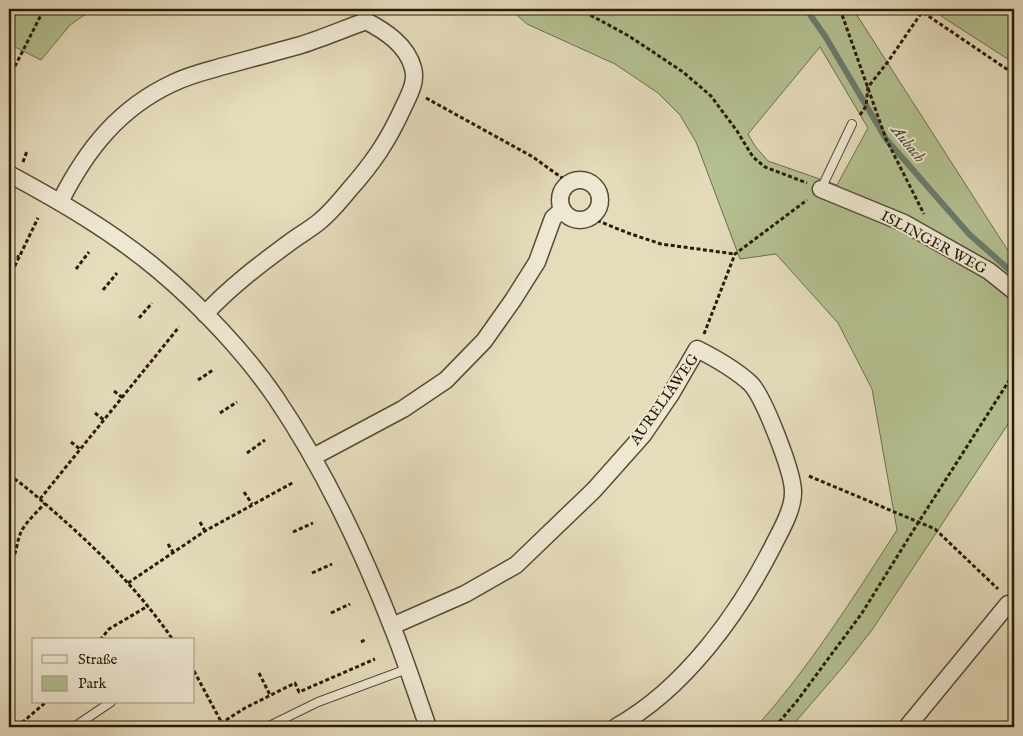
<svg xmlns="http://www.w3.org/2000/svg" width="1023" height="736" font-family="'IM FELL English',serif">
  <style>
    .green { fill: #b4c091; stroke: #6e6e4d; fill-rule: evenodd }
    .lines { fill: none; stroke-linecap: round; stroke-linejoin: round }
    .stream { stroke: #6a7c6d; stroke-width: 6 }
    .lane-casing { stroke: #584b36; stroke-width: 10 }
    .street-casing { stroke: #584b36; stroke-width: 19 }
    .path { stroke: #291b09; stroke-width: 3; stroke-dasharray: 4 2.5; stroke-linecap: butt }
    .lane { stroke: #eee8d3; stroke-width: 8 }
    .street { stroke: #eee8d3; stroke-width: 16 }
    .labels { text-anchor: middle; stroke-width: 4; stroke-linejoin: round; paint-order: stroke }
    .street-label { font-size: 15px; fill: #291b09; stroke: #eee8d3 }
    .water-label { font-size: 16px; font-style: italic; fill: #4a4b3b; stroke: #eee8d3 }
  </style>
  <rect width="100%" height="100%" fill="#e5dcbc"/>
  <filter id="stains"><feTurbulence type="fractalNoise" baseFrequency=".004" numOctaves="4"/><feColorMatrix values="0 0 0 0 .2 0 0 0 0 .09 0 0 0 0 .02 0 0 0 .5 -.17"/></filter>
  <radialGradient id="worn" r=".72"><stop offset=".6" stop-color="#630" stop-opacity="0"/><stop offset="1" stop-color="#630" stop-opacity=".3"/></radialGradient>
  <g class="green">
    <path d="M9 9H93L70 25 41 60 9 44Z"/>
    <path d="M510 9H853L1014 260V415L872 630 842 668 791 727H756C810 667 853 598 897 530L872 389 838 323 776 254 740 259 696 142 680 115 658 93 615 64 527 24ZM820 47 868 128 837 185 768 161 755 146 748 134Z"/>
    <path d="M934 9H1014V63L941 16Z"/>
  </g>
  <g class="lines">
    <path class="stream" d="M806 9 825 36 886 139 969 234 1014 274"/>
    <g class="lane-casing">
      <g id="lane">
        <path d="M821 189 852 124"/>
        <path d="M74 727 111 702"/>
        <path d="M267 727 318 702 407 669"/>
      </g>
    </g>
    <g class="street-casing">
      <g id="street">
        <path d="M9 174C61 202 113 232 158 270 200 305 246 354 276 398 324 469 364 554 395 634 407 665 417 696 428 727"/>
        <circle cx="580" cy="200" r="20"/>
        <path d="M821 189 904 223 989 271 1014 291"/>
        <path d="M60 202C86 150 119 108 173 83 189 75 207 71 224 66 250 59 275 52 301 45 323 38 344 29 366 21 385 31 407 45 413 68 417 82 409 95 403 108 388 141 373 163 349 190 340 201 331 212 320 221 311 229 299 235 289 243 259 265 230 287 205 314"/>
        <path d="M313 457 403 409 446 380 484 341 513 300 537 262 553 218 562 210"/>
        <path d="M392 626 465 594 516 565 594 490 643 435 671 394 697 349C717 359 735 369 751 384 764 398 794 474 793 493 793 510 780 532 773 546 738 615 684 689 616 727"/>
        <path d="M907 727 1008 604 1014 610"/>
      </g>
    </g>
    <g class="path">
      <path d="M579 9 629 36 683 72 711 96 737 131 753 157 765 167 807 183"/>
      <path d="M840 9 886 139 924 214"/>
      <path d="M918 9 1014 74"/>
      <path d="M9 78 44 9"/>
      <path d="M426 98 533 157 569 183"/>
      <path d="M860 115 866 106 868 87 887 63 924 9"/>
      <path d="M23 162 27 151"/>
      <path d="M591 218 628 233 661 244 735 254"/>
      <path d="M11 253 19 257"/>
      <path d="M76 269 89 252"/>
      <path d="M9 278 38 218"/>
      <path d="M103 290 117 273"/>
      <path d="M139 318 152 303"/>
      <path d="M704 334 735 254 807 200"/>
      <path d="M198 380 213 370"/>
      <path d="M114 391 123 398"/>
      <path d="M95 413 104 420"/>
      <path d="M220 413 237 402"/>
      <path d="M71 442 80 449"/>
      <path d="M247 453 265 440"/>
      <path d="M9 475C27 487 43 502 59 516 101 553 141 593 173 640"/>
      <path d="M809 476 935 529 998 589"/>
      <path d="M244 492 252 504"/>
      <path d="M40 499 179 327"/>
      <path d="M200 522 205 531"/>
      <path d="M293 532 313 523"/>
      <path d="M168 544 173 552"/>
      <path d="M9 566C17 555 16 543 21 532 25 523 38 511 45 503"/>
      <path d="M312 573 332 564"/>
      <path d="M128 583 205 531 294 482"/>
      <path d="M331 613 350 604"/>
      <path d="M100 640 109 629 148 606"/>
      <path d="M361 642 366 639"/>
      <path d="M194 671 224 727"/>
      <path d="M259 673 270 695"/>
      <path d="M17 727 46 702"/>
      <path d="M215 727 245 708 295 683 299 692 375 659"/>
      <path d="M775 727 797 701 862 613 918 523 1014 373"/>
    </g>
    <use href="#lane" class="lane"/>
    <use href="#street" class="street"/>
  </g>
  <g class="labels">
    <g class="street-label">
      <text transform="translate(934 242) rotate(28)" y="5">ISLINGER WEG</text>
      <text transform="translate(664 399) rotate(-55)" y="5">AURELIAWEG</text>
    </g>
    <g class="water-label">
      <text transform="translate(909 143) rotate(51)" y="6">Aubach</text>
    </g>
  </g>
  <rect width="1023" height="736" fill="none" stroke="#e5dcbc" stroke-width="30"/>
  <rect x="10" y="10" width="1003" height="716" fill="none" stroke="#291b09" stroke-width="2.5"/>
  <rect x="15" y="15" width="993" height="706" fill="none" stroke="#291b09"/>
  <rect x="32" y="638" width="162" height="65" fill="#eee8d3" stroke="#9f9682"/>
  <rect x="42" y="655" width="25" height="8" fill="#eee8d3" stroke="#9f9682"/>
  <text x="78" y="664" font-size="15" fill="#291b09">Straße</text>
  <rect x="42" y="676" width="25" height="15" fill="#b4c091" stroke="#9f9682"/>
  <text x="78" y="688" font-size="15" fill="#291b09">Park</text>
  <rect width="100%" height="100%" filter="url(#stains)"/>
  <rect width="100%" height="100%" fill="url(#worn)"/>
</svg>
